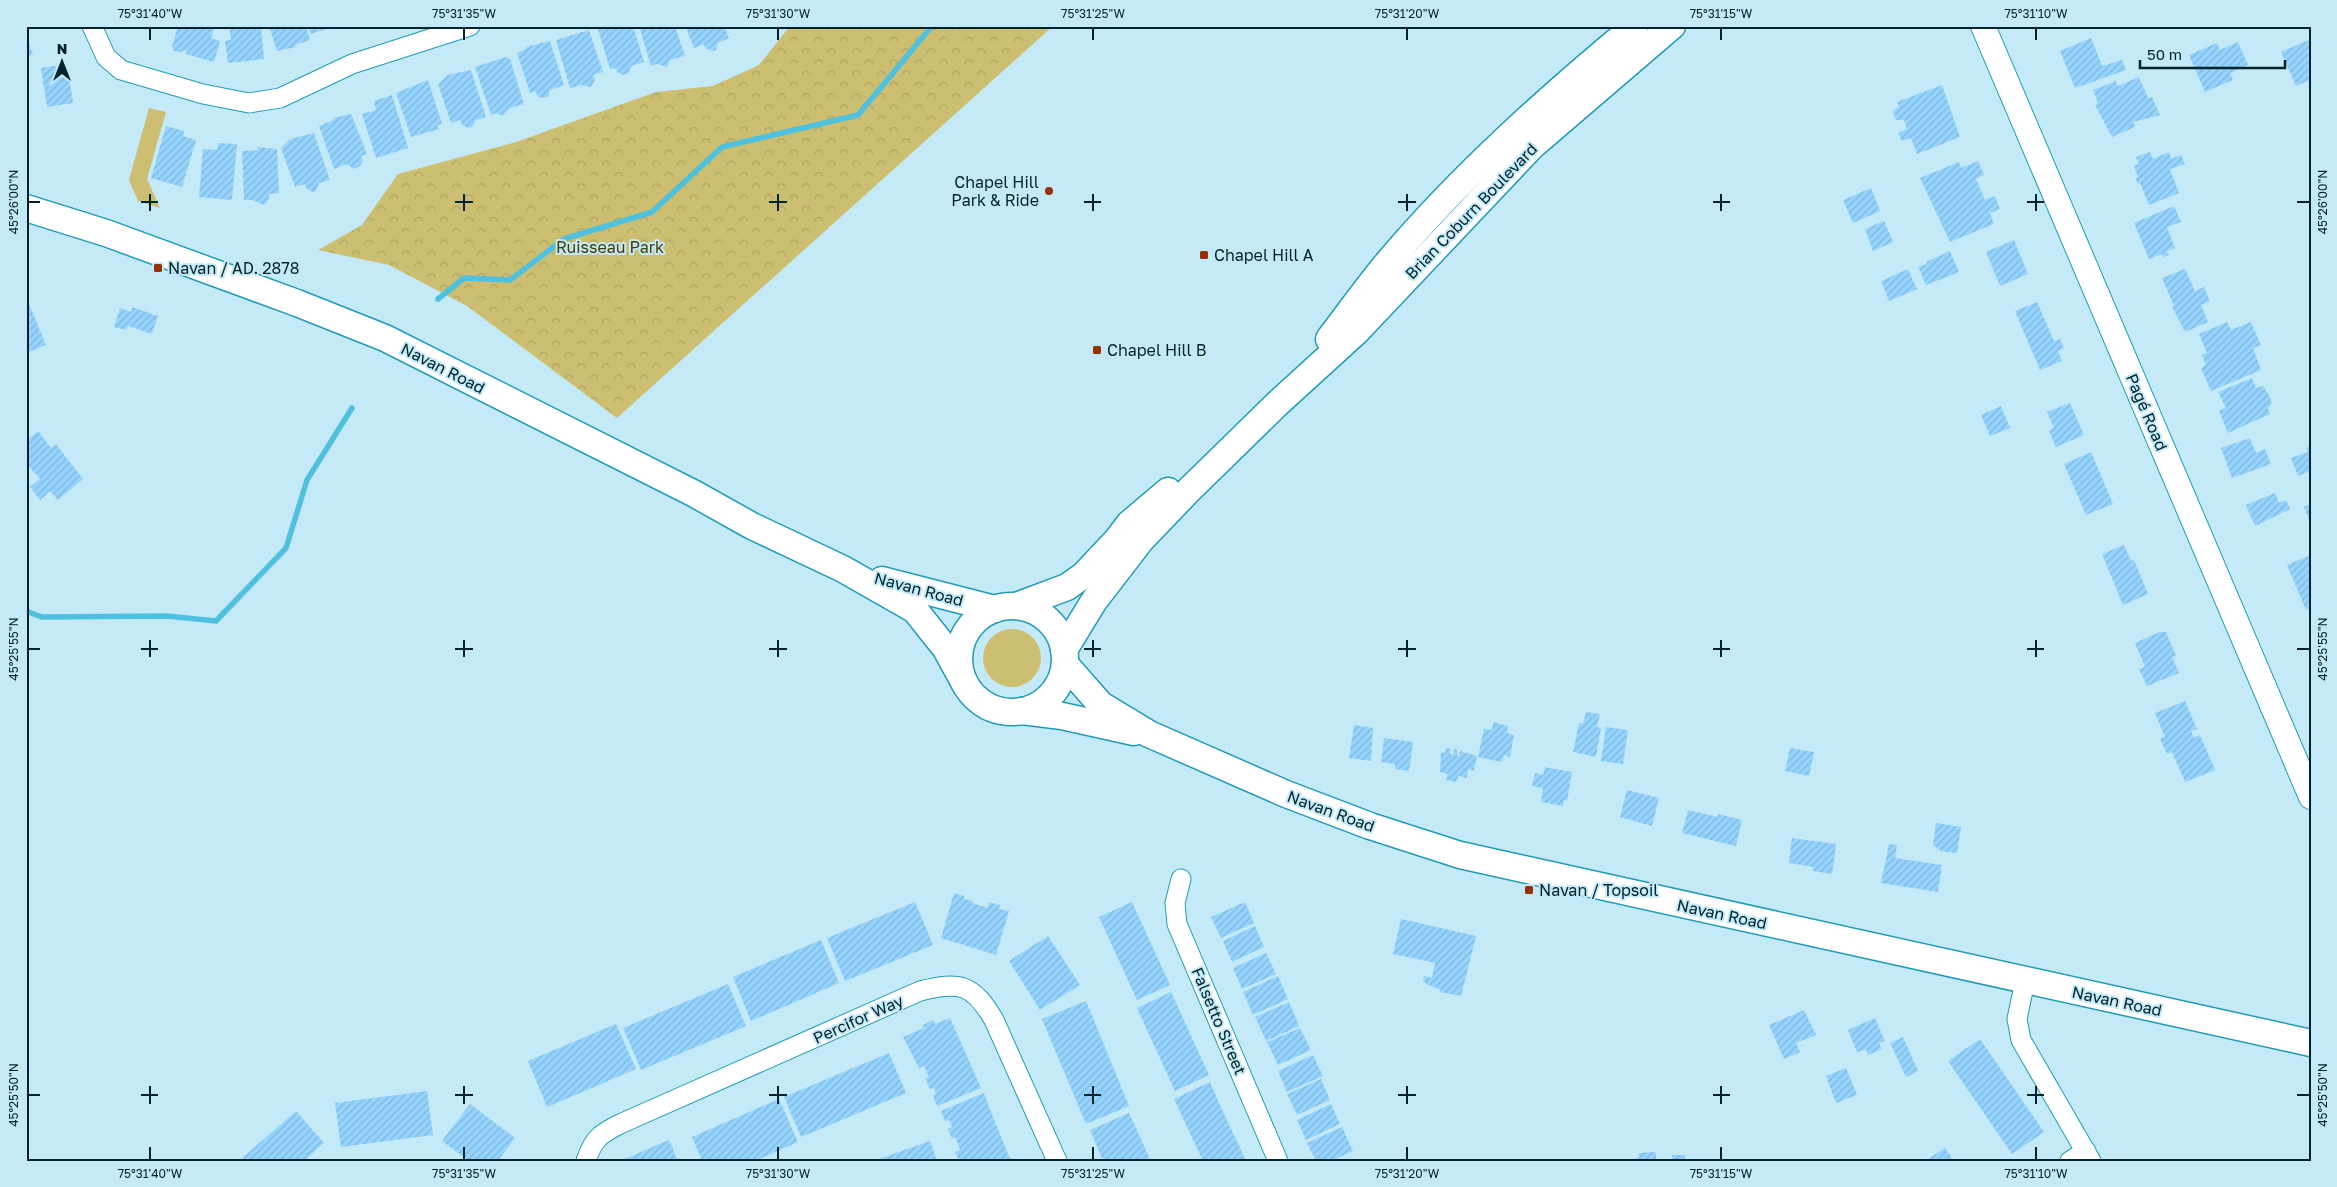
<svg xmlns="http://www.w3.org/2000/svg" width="2337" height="1187" font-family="'Golos Text',sans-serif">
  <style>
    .grass { fill: #cdbf71 }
    .park { fill: url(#park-crowns) }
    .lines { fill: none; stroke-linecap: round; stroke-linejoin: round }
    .stream { stroke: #4fc1df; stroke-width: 5.5 }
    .building { fill: url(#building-hatch) }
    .minor-casing { stroke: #1f9bb8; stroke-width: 21 }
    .tertiary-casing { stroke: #1f9bb8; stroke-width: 26 }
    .secondary-casing { stroke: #1f9bb8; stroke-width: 29 }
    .minor { stroke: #fff; stroke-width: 19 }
    .tertiary { stroke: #fff; stroke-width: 24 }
    .secondary { stroke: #fff; stroke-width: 26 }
    .ticks { fill: none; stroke: #00242d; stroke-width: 2 }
    .poi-dot { fill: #963105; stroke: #c4eaf7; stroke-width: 2 }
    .labels { text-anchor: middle; stroke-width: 4; stroke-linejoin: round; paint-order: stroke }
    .poi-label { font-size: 16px; fill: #00242d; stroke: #c4eaf7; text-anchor: start }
    .street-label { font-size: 16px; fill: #00242d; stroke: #c4eaf7 }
    .park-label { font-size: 16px; fill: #443b08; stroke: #c4eaf7 }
    .neatline { fill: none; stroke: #00242d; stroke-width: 2 }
    .ticks-label { font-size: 12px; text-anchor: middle; fill: #00242d }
  </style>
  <defs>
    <pattern id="park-crowns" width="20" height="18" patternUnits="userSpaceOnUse" patternTransform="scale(1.25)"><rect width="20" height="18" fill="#cdbf71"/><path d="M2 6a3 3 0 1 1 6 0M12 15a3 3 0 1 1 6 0" fill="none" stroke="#aea462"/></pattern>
    <pattern id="building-hatch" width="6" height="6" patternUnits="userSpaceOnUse" patternTransform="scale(1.25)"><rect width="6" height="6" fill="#95d4fe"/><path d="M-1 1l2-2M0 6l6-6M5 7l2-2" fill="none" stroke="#7fb6da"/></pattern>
  </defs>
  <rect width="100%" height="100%" fill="#c4eaf7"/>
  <g class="grass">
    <path d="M149 108 166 112 147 179 160 208 138 201 129 180Z"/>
    <circle cx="1012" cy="658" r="29"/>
  </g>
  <path class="park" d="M790 26H1053L617 418 467 306 389 265 318 250 362 225 398 174 516 142 656 92 713 86 759 65Z"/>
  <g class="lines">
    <g class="stream">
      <path d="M438 299 464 278 510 280 564 239 652 212 722 147 858 115 932 26"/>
      <path d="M26 611 42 617 167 616 216 621 286 548 307 480 352 408"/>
    </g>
  </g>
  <g class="building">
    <path d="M178 26H215L211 38 220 41 214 62 186 54 187 51 184 50 181 52 174 51 172 46Z"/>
    <path d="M229 26H261L264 59 228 63 225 41 231 40Z"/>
    <path d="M269 26H306L310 40 295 45 296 47 277 51Z"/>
    <path d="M308 26H332L333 27 311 34Z"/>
    <path d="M597 26H633L644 62 631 66 629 73 623 75 617 72 616 68 610 69Z"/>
    <path d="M639 26H675L685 56 670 60 667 67 657 64 651 66Z"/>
    <path d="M685 26H724L729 38 718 43 716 50 713 51 705 48 704 44 694 48Z"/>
    <path d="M589 30 603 72 593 75 595 80 591 87 581 85 570 88 556 40Z"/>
    <path d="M26 35 33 55 26 57Z"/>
    <path d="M2091 38 2102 66 2122 60 2126 70 2075 88 2060 51Z"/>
    <path d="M2311 39V80L2296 86 2281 52Z"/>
    <path d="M550 41 564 85 550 90 548 97 542 98 537 96 536 91 530 93 517 53 526 49V47Z"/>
    <path d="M2238 42 2248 65 2230 73 2233 80 2205 92 2189 55 2217 43 2220 50Z"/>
    <path d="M506 57 510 59 524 104 510 108 503 116 496 113 491 115 475 67Z"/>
    <path d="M67 64 73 103 47 107 41 68Z"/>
    <path d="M471 70 486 117 476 120 472 127 468 128 462 125 460 120 451 123 438 84 447 75Z"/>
    <path d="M2139 77 2148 98 2152 97 2160 115 2133 122 2135 127 2112 137 2095 105 2098 103 2093 90 2116 81 2118 86Z"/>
    <path d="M428 80 442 124 437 125 439 129 411 137 396 93Z"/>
    <path d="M1942 85 1960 137 1917 154 1911 138 1902 141 1898 133 1907 129 1904 120H1896L1893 111 1899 106 1897 102Z"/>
    <path d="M392 95 408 148 376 158 362 114 376 110 374 101Z"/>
    <path d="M351 114 367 154 361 156 363 160 360 166 354 169 347 164 334 169 319 126 334 120 333 118Z"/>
    <path d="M166 126 184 131 183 136 196 140 182 187 151 178Z"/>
    <path d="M314 133 330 180 319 183 316 191 313 192 306 188 305 184 295 187 281 148 290 139Z"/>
    <path d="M218 143 237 144 232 200 199 197 203 149 217 150Z"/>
    <path d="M257 147 277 149 279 193 269 194V199L264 205 252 200H244L242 151 258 150Z"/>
    <path d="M2150 152 2153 159 2169 152 2171 159 2181 155 2185 164 2170 169 2179 193 2149 205 2140 183 2138 184 2135 178 2138 177 2134 166 2139 164 2136 157Z"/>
    <path d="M1978 161 1984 175 1976 179 1985 200 1995 196 2000 209 1990 213 1994 224 1950 242 1920 178 1959 162 1961 168Z"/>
    <path d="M1871 188 1880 211 1853 223 1843 200Z"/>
    <path d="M2174 206 2181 222 2167 227 2175 248 2167 251 2169 255 2163 257 2162 254 2149 259 2134 223Z"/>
    <path d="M1884 221 1893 242 1873 251 1865 229Z"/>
    <path d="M2014 240 2028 274 2000 286 1986 252Z"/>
    <path d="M1950 251 1959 272 1926 285 1918 267 1927 264 1926 262Z"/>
    <path d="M1908 269 1917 289 1889 301 1881 281Z"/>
    <path d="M2185 269 2195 291 2204 287 2210 301 2201 305 2208 322 2185 332 2172 307 2174 306 2162 278Z"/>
    <path d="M2037 302 2054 341 2060 339 2064 348 2058 351 2062 361 2040 370 2015 311Z"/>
    <path d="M29 304 46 345 26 353V305Z"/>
    <path d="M132 307 158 316 152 334 128 326 126 330 114 327 120 308 131 312Z"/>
    <path d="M2227 322 2231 330 2251 322 2261 345 2253 348 2261 370 2211 391 2201 368 2206 365 2202 355 2207 353 2199 334Z"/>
    <path d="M2252 378 2256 388 2263 386 2270 397 2272 403 2268 408 2270 414 2228 433 2219 411 2226 408 2218 392Z"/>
    <path d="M2070 403 2084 435 2056 447 2049 431 2054 428 2047 412Z"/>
    <path d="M2001 406 2010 428 1990 436 1981 415Z"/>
    <path d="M38 431 51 448 56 444 83 479 58 500 50 491 40 500 30 487 40 479 26 463V441Z"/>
    <path d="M2250 438 2256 453 2265 449 2271 464 2232 478 2221 448Z"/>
    <path d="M2311 446V471L2298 476 2291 458 2308 452 2306 448Z"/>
    <path d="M2091 452 2113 504 2086 515 2064 464Z"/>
    <path d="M2275 493 2279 503 2286 500 2290 509 2255 526 2246 505Z"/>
    <path d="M2311 504V524L2304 507Z"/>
    <path d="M2124 545 2131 561 2134 560 2148 594 2123 605 2102 554Z"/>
    <path d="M2311 555V607L2306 610 2287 565Z"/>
    <path d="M2160 632H2166L2176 656 2172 657 2179 673 2147 686 2139 669 2145 667 2135 643Z"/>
    <path d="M2185 701 2197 729 2191 731 2194 738 2200 735 2215 770 2185 782 2172 752 2167 754 2160 739 2165 737 2155 713Z"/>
    <path d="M1586 712 1600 714 1597 727 1601 728 1596 757 1573 752 1579 723 1583 724Z"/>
    <path d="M1493 722 1508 726 1507 733 1514 735 1510 757 1504 755 1502 762 1478 757 1484 729 1492 730Z"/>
    <path d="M1354 725 1373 728 1371 761 1349 758Z"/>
    <path d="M1606 727 1628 730 1623 764 1601 761Z"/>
    <path d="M1384 738 1413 742 1409 771 1395 769V764L1381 762Z"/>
    <path d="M1446 748 1451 749 1450 754 1453 755 1454 749 1458 750 1457 756H1459L1460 751 1477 756 1474 771 1468 769 1467 778 1458 776 1457 782 1446 780 1448 774 1440 772 1441 752 1445 753Z"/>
    <path d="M1790 748 1814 752 1809 776 1785 771Z"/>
    <path d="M1545 767 1572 772 1567 801 1564 800 1563 806 1541 802 1543 788 1532 786 1535 773 1543 775Z"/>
    <path d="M1627 790 1659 798 1652 826 1620 817Z"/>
    <path d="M1688 810 1718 817V814L1742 820 1736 846 1682 833Z"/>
    <path d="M1936 823 1961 827 1957 853 1941 851 1933 845Z"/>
    <path d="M1792 838 1836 844 1832 874 1813 871V867L1789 863Z"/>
    <path d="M1889 844 1897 845 1895 858 1942 865 1938 892 1881 883Z"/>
    <path d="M954 893 964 896V899L973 901 972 903 988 908 989 902 1000 905 999 909 1009 911 996 955 941 938Z"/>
    <path d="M915 902 933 945 845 981 827 938Z"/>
    <path d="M1132 902 1170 985 1137 1000 1099 917Z"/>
    <path d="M1245 902 1254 923 1221 938 1211 917Z"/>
    <path d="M1401 919 1476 936 1461 996 1440 992 1441 990 1426 984 1423 980 1424 976 1432 978 1435 963 1393 954Z"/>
    <path d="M1255 926 1264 947 1232 962 1223 941Z"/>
    <path d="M1048 936 1080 985 1040 1010 1009 961Z"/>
    <path d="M821 940 839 983 751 1021 733 977Z"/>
    <path d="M1266 953 1276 974 1242 989 1233 968Z"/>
    <path d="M1278 976 1288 999 1253 1015 1243 992Z"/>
    <path d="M728 984 746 1026 641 1070 623 1028Z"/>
    <path d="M1171 992 1209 1075 1175 1091 1137 1008Z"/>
    <path d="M1086 1001 1129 1106 1086 1124 1042 1019Z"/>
    <path d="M1289 1002 1299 1026 1266 1041 1255 1017Z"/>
    <path d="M1804 1010 1816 1035 1796 1043 1800 1052 1784 1059 1769 1025Z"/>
    <path d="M950 1018 981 1088 937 1106 933 1095 936 1094 934 1088 930 1089 925 1078 929 1077 924 1066 919 1068 903 1037 924 1028 923 1025 933 1020 935 1024Z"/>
    <path d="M1875 1018 1885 1041 1879 1043 1882 1049 1868 1055 1866 1049 1857 1052 1848 1030Z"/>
    <path d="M616 1024 636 1069 547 1107 528 1061Z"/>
    <path d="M1300 1028 1311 1050 1278 1065 1267 1042Z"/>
    <path d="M1903 1037 1918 1071 1906 1077 1890 1043Z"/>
    <path d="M1980 1039 2044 1132 2012 1154 1948 1061Z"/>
    <path d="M889 1053 906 1093 801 1137 784 1097Z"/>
    <path d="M1313 1055 1323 1076 1287 1092 1278 1071Z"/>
    <path d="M1846 1068 1857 1095 1836 1103 1826 1076Z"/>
    <path d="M1321 1079 1330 1100 1297 1115 1287 1094Z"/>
    <path d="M1210 1082 1219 1103 1246 1161H1203L1174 1099Z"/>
    <path d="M427 1091 433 1135 341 1147 335 1103Z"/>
    <path d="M984 1093 991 1112 1011 1161H959L955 1152 960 1150 958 1144 955 1137 952 1139 948 1129 952 1127 949 1120 945 1121 941 1111Z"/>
    <path d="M779 1099 798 1142 755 1161H702L692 1137Z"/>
    <path d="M470 1104 515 1138 498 1161H469L442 1141Z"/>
    <path d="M1331 1104 1340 1124 1306 1140 1297 1120Z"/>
    <path d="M296 1111 324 1143 304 1161H239Z"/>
    <path d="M1129 1113 1151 1161H1103L1090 1130Z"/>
    <path d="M1342 1127 1353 1151 1331 1161H1316L1307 1143Z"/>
    <path d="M669 1140 677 1159 674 1161H620Z"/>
    <path d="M930 1141 937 1161H876V1160Z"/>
    <path d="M1945 1148 1954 1161H1925Z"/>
    <path d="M1656 1152V1161H1633V1159L1639 1158V1153Z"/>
    <rect x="1672" y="1155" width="13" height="6"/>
  </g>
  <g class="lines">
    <g class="minor-casing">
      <g id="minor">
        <path d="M92 26 106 57 121 70 203 94 249 103 280 98 352 64 470 26"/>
        <path d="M1181 879 1175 903 1177 924 1278 1161"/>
        <path d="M2025 981 2017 1019 2021 1040 2091 1161"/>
        <path d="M586 1161C593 1139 600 1134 620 1124L920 991C960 981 973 984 994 1020L1057 1161"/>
        <path d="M2070 1161 2086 1151"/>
      </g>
    </g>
    <g class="tertiary-casing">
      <path id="tertiary" d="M1983 26 2311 797"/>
    </g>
    <g class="secondary-casing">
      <g id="secondary">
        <path d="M26 208 106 233 297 303 385 338 693 493 752 526 843 569 915 610 946 649 964 682"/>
        <path d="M1329 339C1349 313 1368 286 1389 261 1462 175 1548 98 1635 26"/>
        <path d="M882 580 995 609"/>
        <path d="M1016 606 1067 587 1084 575 1117 540 1129 524 1168 491"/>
        <circle cx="1012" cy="659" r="53"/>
        <path d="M1064 650 1094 601 1141 540 1187 492 1277 404 1356 332 1531 147 1672 26"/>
        <path d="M1065 664 1101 705 1149 734 1286 794 1370 826 1460 855 2311 1043"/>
        <path d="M1022 711 1062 716 1134 732"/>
      </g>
    </g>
    <use href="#minor" class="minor"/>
    <use href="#tertiary" class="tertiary"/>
    <use href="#secondary" class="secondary"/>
  </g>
  <path class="ticks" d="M150 28V40M464 28V40M778 28V40M1093 28V40M1407 28V40M1721 28V40M2036 28V40M150 194V211M464 194V211M778 194V211M1093 194V211M1407 194V211M1721 194V211M2036 194V211M28 202H40M141 202H158M455 202H473M769 202H787M1084 202H1101M1398 202H1416M1713 202H1730M2027 202H2044M2297 202H2310M150 640V657M464 640V657M778 640V657M1093 640V657M1407 640V657M1721 640V657M2036 640V657M28 649H40M141 649H158M455 649H473M769 649H787M1084 649H1101M1398 649H1416M1713 649H1730M2027 649H2044M2297 649H2310M150 1086V1104M464 1086V1104M778 1086V1104M1093 1086V1104M1407 1086V1104M1721 1086V1104M2036 1086V1104M28 1095H40M141 1095H158M455 1095H473M769 1095H787M1084 1095H1101M1398 1095H1416M1713 1095H1730M2027 1095H2044M2297 1095H2310M150 1147V1160M464 1147V1160M778 1147V1160M1093 1147V1160M1407 1147V1160M1721 1147V1160M2036 1147V1160"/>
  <g class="poi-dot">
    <circle cx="1049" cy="191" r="5"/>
    <rect x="1199" y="250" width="10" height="10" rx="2.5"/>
    <rect x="153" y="263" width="10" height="10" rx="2.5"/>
    <rect x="1092" y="345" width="10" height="10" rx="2.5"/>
    <rect x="1524" y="885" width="10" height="10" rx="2.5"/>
  </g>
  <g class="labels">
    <g class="poi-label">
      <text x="1039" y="188" text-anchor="end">Chapel Hill<tspan x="1039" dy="18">Park &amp; Ride</tspan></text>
      <text x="1214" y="261">Chapel Hill A</text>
      <text x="168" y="274">Navan / AD. 2878</text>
      <text x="1107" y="356">Chapel Hill B</text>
      <text x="1539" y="896">Navan / Topsoil</text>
    </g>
    <g class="street-label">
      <text transform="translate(1471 211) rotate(-46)" y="6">Brian Coburn Boulevard</text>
      <text transform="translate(443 368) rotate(27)" y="6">Navan Road</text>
      <text transform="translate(2147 412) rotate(67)" y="6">Pagé Road</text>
      <text transform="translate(919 589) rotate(15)" y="6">Navan Road</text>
      <text transform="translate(1331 811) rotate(20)" y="6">Navan Road</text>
      <text transform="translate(1722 914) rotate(12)" y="6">Navan Road</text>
      <text transform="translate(2117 1001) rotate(12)" y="6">Navan Road</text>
      <text transform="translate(858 1019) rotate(-24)" y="6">Percifor Way</text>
      <text transform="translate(1219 1021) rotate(67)" y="6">Falsetto Street</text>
    </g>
    <g class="park-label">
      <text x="610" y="253">Ruisseau Park</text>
    </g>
  </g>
  <rect width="2337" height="1187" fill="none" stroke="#c4eaf7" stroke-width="55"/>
  <g transform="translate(62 62)" stroke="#c4eaf7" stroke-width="4" paint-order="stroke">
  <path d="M0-4L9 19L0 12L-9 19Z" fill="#00242d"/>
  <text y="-8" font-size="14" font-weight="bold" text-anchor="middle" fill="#00242d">N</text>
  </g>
  <path d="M2140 60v8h145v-8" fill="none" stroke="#00242d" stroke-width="2.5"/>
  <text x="2147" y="60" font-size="15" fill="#00242d" stroke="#c4eaf7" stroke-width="4" paint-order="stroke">50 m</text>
  <rect x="28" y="28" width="2282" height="1132" class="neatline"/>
  <g class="ticks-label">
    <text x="150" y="18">75°31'40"W</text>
    <text x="464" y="18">75°31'35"W</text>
    <text x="778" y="18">75°31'30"W</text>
    <text x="1093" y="18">75°31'25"W</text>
    <text x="1407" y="18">75°31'20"W</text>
    <text x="1721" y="18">75°31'15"W</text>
    <text x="2036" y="18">75°31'10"W</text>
    <text transform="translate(14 202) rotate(-90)" y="4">45°26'00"N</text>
    <text transform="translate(2323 202) rotate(-90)" y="4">45°26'00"N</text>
    <text transform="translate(14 649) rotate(-90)" y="4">45°25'55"N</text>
    <text transform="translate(2323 649) rotate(-90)" y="4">45°25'55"N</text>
    <text transform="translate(14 1095) rotate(-90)" y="4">45°25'50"N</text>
    <text transform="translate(2323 1095) rotate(-90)" y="4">45°25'50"N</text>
    <text x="150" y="1178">75°31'40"W</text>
    <text x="464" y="1178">75°31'35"W</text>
    <text x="778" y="1178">75°31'30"W</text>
    <text x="1093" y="1178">75°31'25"W</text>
    <text x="1407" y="1178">75°31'20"W</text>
    <text x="1721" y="1178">75°31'15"W</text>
    <text x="2036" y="1178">75°31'10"W</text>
  </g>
</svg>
